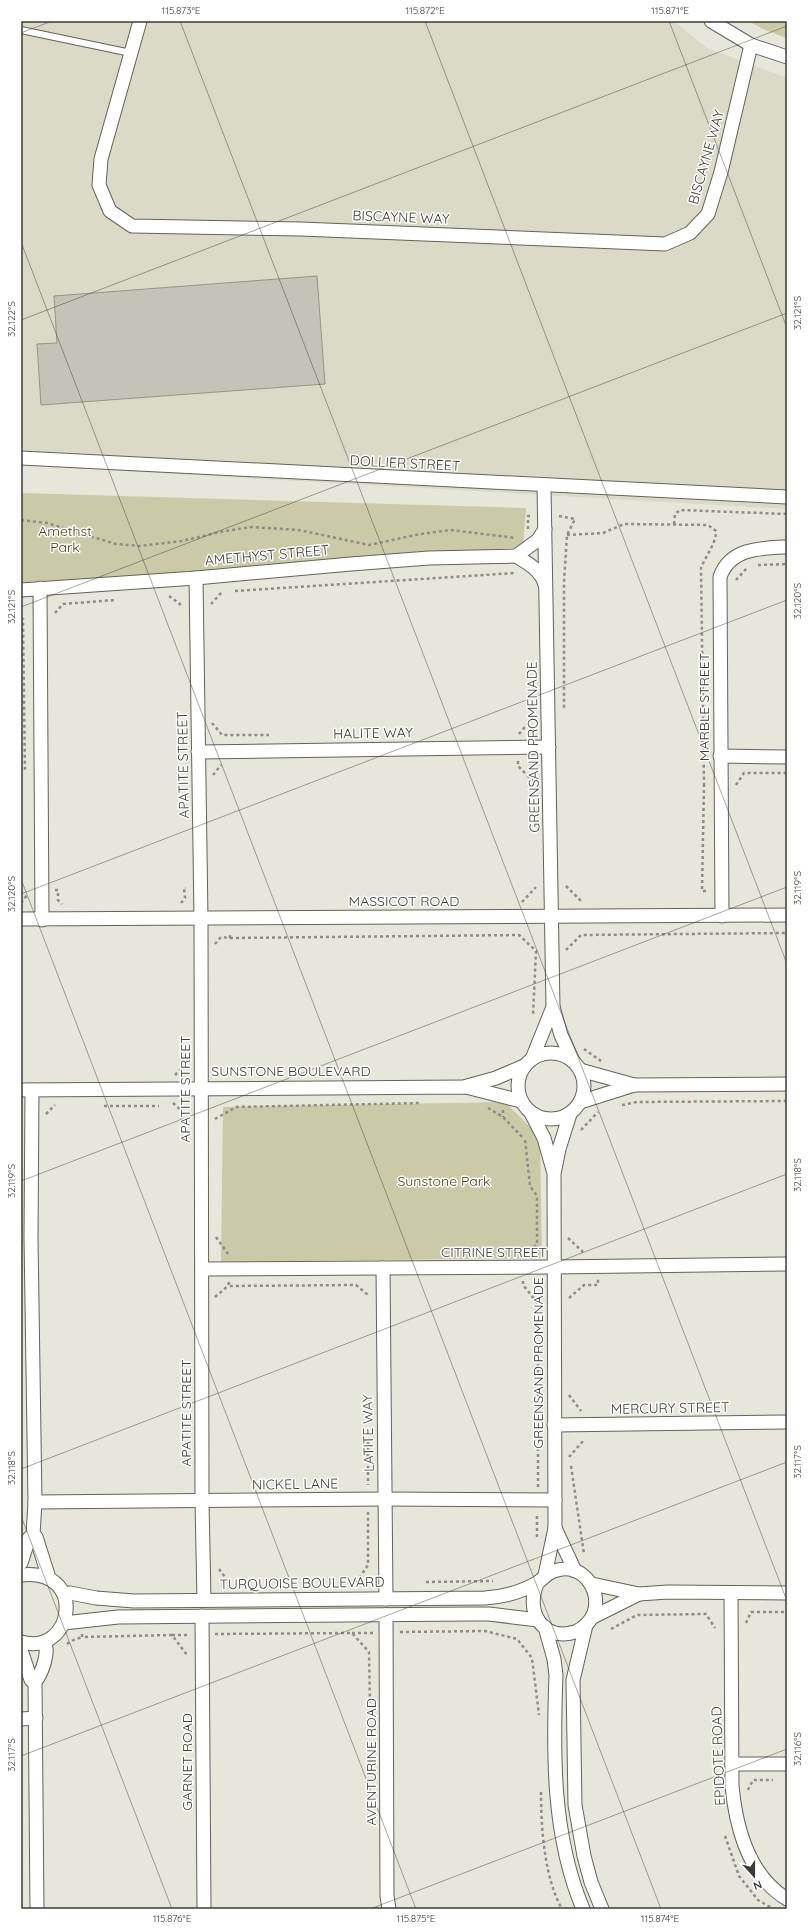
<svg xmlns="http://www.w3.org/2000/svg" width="808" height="1930" font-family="Quicksand,sans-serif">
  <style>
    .built { fill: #dadac7 }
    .green { fill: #cacaa9 }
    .building { fill: #c3c3b8; stroke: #94958a }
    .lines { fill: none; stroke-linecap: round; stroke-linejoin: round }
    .lane-casing { stroke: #636359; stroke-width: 8 }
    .street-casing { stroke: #636359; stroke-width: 15 }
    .path { stroke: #8d8d85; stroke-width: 2.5; stroke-dasharray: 3 3; stroke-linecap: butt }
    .lane { stroke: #fff; stroke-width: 6 }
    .street { stroke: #fff; stroke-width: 13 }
    .ticks { fill: none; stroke: #3b3b37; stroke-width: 1; stroke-opacity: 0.45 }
    .labels { text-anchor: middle; stroke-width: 3; stroke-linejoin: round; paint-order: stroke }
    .street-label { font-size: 14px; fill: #3b3b37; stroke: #fff }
    .park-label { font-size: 14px; fill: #403f10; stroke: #fff }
    .neatline { fill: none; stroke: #3b3b37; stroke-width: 1.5 }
    .ticks-label { font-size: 10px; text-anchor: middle; fill: #3b3b37 }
  </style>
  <rect width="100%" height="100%" fill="#e6e6db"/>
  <path class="built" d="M21 21H674L707 48 787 78V509L21 465Z"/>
  <g class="green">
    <path d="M748 21H787V38L765 30Z"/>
    <path d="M21 493 526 508 523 547 21 587Z"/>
    <path d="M505 1102 540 1137 542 1258 221 1262 223 1107Z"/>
  </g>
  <path class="building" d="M317 276 325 384 41 405 37 344 57 343 54 296Z"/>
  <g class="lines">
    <g class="lane-casing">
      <path id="lane" d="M21 30 131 53"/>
    </g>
    <g class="street-casing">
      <g id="street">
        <path d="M140 21 101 159 99 185 110 211 132 226 301 229 665 244 690 233 708 214 721 172 751 45"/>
        <path d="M711 21 751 45 787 57"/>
        <path d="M21 458 787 497"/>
        <path d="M544 486 553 1007 561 1035 573 1061"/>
        <path d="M545 529 538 540 516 556C528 563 542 571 545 585"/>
        <path d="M196 578 201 918 202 1501 204 1600"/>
        <path d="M40 588 42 920"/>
        <path d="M21 590 196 578 351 564 429 558 516 556"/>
        <path d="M198 752 549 747"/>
        <path d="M720 756 787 757"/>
        <path d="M722 916 720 577C730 548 761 548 787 547"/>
        <path d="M21 919 787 915"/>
        <circle cx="551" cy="1086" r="33"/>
        <path d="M532 1059 553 1007"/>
        <path d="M580 1070 634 1085"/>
        <path d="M467 1086 496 1078 524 1066"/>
        <path d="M21 1090 466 1087 521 1101"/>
        <path d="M32 1090 31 1238 35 1502 33 1535 36 1537 49 1578"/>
        <path d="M580 1102 634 1085 787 1084"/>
        <path d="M531 1113 544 1138 553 1170"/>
        <path d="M383 1268 386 1599"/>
        <path d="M202 1269 554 1267 787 1264"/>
        <path d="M554 1425 787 1422"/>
        <path d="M35 1502 385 1499 555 1500"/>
        <path d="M555 1528 575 1571"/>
        <path d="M21 1563 29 1538 33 1535"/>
        <path d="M21 1575C88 1567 74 1657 21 1642"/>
        <path d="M545 1575 555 1528 554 1174 559 1149 570 1114"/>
        <path d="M592 1584 639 1594 668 1592 787 1593"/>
        <path d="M64 1594 70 1593 96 1598 134 1601 485 1598C503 1597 521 1592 537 1583 543 1579 547 1573 554 1571 581 1561 602 1589 594 1613 591 1621 583 1629 575 1632 542 1642 524 1610 538 1582"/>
        <path d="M731 1594 732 1786C736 1828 749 1876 787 1899"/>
        <path d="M386 1615 387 1896 389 1909"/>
        <path d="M202 1616 204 1909"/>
        <path d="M593 1617 639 1594"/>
        <path d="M64 1623 118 1617 470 1614H489L538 1620"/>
        <path d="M586 1625 573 1680 575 1805 584 1856 591 1882 602 1909"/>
        <path d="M545 1627 554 1659 556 1675C553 1754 552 1835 583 1909"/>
        <path d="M21 1650 31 1680 35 1682"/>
        <path d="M21 1719 36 1718"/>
        <path d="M732 1764H787"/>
        <path d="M37 1909 35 1682C42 1673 50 1652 44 1642"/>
      </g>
    </g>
    <g class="path">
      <path d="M559 516 575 519 567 535 564 582V710"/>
      <path d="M21 520 47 523 116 544 139 546 182 541 220 532 251 527 299 530 369 545 420 534 451 530 516 538"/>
      <path d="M674 524 675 514 680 510 787 514"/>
      <path d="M528 529V516H530"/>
      <path d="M567 535 603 533 624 524 708 525 716 531C716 544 706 555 701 568L704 784"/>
      <path d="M758 565 787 564"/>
      <path d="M736 580 747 568"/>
      <path d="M235 591 515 573"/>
      <path d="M169 596 180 604V606"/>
      <path d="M211 604 222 592"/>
      <path d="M55 613 63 604 116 600"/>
      <path d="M21 618 23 619 25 772"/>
      <path d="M212 723 222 735H269"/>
      <path d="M519 734 534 716"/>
      <path d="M518 761V766L535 783"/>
      <path d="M213 775 221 765"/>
      <path d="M704 784 702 891H708"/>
      <path d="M736 785 744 773H787"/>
      <path d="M566 886 581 901"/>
      <path d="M55 890H58V900L62 904"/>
      <path d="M522 902 536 887"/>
      <path d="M21 903 27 895"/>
      <path d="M181 903 185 898 184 888H186"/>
      <path d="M230 938 519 935 536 951 533 1016"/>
      <path d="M215 944 221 937 230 938V933"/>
      <path d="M566 950 581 935 787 933"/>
      <path d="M584 1049 601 1061"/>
      <path d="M175 1075 184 1066 182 1057H188"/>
      <path d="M173 1103 182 1111 181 1121H188"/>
      <path d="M622 1105 637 1102 787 1101"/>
      <path d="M104 1106H159"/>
      <path d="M488 1108 503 1117 524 1139"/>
      <path d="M503 1110V1117"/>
      <path d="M46 1114 55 1105"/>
      <path d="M215 1119 236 1107 421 1103"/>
      <path d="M581 1130 598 1112"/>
      <path d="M216 1237 228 1254"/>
      <path d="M568 1238 583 1252"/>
      <path d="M523 1252 537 1245V1196L530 1186 525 1139"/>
      <path d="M523 1281V1285L539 1305"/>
      <path d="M229 1282 228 1286 356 1285 368 1295"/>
      <path d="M215 1297 228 1286"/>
      <path d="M569 1298 584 1285H598V1279"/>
      <path d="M569 1395 581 1411"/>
      <path d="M368 1442V1485"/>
      <path d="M569 1457 584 1440"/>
      <path d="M571 1466 584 1554"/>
      <path d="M538 1487V1348"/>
      <path d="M537 1537V1514"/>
      <path d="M219 1569 231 1585"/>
      <path d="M426 1582 493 1581"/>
      <path d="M356 1583 368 1565V1512"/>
      <path d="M746 1623 751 1612H787"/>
      <path d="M611 1629 637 1615 706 1614 715 1628"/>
      <path d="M400 1632 485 1631 517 1639 532 1658 539 1715"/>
      <path d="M352 1633H373"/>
      <path d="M82 1634V1637L172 1635 187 1655"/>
      <path d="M215 1634 352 1633 369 1652 370 1707"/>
      <path d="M172 1635H188"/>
      <path d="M67 1644 71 1641 82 1637"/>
      <path d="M748 1790 753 1780H773"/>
      <path d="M541 1792C541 1827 544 1877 562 1909"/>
      <path d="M725 1836 739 1876 758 1900 772 1908"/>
    </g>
    <use href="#lane" class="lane"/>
    <use href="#street" class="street"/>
  </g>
  <path class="ticks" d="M180 21 787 1601M425 21 787 964M669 21 787 328M21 33 52 21M21 242 661 1909M21 320 787 26M21 607 787 313M21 879 416 1909M21 894 787 600M21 1181 787 887M21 1469 787 1174M21 1516 172 1909M21 1756 787 1462M370 1909 787 1749"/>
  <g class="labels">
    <g class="street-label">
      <text transform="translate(706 157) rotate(-74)" y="5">BISCAYNE WAY</text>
      <text transform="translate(401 217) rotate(2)" y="5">BISCAYNE WAY</text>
      <text transform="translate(405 463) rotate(3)" y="5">DOLLIER STREET</text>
      <text transform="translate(267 555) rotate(-5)" y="5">AMETHYST STREET</text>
      <text transform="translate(704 707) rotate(-90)" y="5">MARBLE STREET</text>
      <text transform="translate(373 733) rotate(-1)" y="5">HALITE WAY</text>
      <text transform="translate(533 747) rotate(-91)" y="5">GREENSAND PROMENADE</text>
      <text transform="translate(183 765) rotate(-91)" y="5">APATITE STREET</text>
      <text x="404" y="906">MASSICOT ROAD</text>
      <text x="291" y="1076">SUNSTONE BOULEVARD</text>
      <text transform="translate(185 1089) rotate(-90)" y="5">APATITE STREET</text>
      <text x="494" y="1257">CITRINE STREET</text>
      <text transform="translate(538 1363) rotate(-90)" y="5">GREENSAND PROMENADE</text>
      <text transform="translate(670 1408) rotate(-1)" y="5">MERCURY STREET</text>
      <text transform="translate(186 1413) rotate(-90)" y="5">APATITE STREET</text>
      <text transform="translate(368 1433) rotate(-91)" y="5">LATITE WAY</text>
      <text transform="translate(295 1484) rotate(-1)" y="5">NICKEL LANE</text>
      <text transform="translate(302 1583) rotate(-1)" y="5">TURQUOISE BOULEVARD</text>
      <text transform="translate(718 1756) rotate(-92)" y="5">EPIDOTE ROAD</text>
      <text transform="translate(187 1762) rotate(-90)" y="5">GARNET ROAD</text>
      <text transform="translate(371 1762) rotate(-90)" y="5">AVENTURINE ROAD</text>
    </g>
    <g class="park-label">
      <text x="65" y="536">Amethst<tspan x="65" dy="16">Park</tspan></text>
      <text x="444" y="1186">Sunstone Park</text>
    </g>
  </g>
  <rect width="808" height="1930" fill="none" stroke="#ffffff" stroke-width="44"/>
  <g transform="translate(754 1876) rotate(159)" stroke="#ffffff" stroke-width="3" paint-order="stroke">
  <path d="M0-3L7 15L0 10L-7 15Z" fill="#3b3b37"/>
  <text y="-6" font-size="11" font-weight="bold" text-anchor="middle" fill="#3b3b37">N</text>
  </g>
  <rect x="22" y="22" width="764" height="1886" class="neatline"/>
  <g class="ticks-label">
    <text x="181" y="14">115.873°E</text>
    <text x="425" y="14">115.872°E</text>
    <text x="670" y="14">115.871°E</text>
    <text transform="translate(797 313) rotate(-90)" y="4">32.121°S</text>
    <text transform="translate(11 319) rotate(-90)" y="4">32.122°S</text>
    <text transform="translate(797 601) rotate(-90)" y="4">32.120°S</text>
    <text transform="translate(11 607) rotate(-90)" y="4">32.121°S</text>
    <text transform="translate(797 888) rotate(-90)" y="4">32.119°S</text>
    <text transform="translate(11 894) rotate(-90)" y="4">32.120°S</text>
    <text transform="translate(797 1175) rotate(-90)" y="4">32.118°S</text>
    <text transform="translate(11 1181) rotate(-90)" y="4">32.119°S</text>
    <text transform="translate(797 1462) rotate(-90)" y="4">32.117°S</text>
    <text transform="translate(11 1468) rotate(-90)" y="4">32.118°S</text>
    <text transform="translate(797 1749) rotate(-90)" y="4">32.116°S</text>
    <text transform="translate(11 1755) rotate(-90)" y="4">32.117°S</text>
    <text x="172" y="1922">115.876°E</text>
    <text x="416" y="1922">115.875°E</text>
    <text x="660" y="1922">115.874°E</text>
  </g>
</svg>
